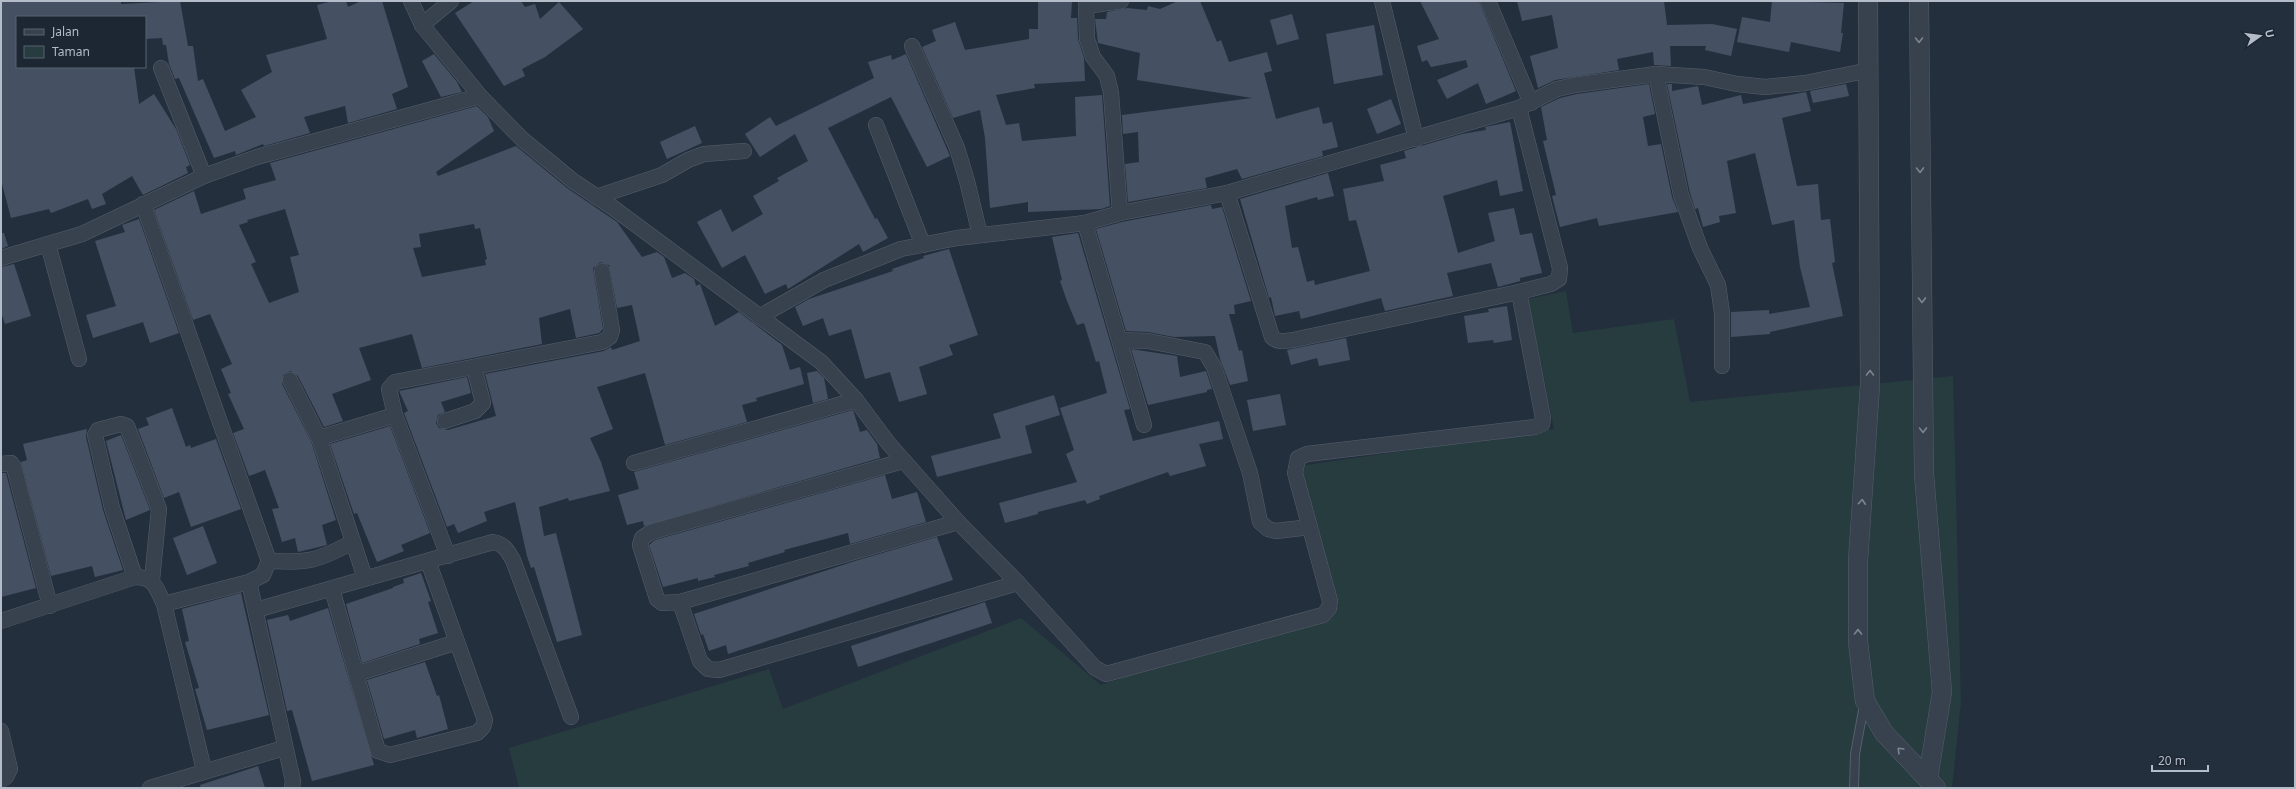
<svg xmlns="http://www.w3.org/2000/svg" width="2296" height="789" font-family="'Noto Sans',sans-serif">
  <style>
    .green { fill: #263c3f }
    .building { fill: #455162; fill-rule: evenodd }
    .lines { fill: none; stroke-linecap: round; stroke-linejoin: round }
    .service-casing { stroke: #565f6c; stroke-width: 10 }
    .minor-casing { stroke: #565f6c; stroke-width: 16 }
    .tertiary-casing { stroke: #565f6c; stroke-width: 20 }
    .service { stroke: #38414e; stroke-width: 8 }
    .minor { stroke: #38414e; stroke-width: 15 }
    .tertiary { stroke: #38414e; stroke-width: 19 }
    .oneway { stroke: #7c8592 }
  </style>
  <rect width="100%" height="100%" fill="#242f3e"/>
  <path class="green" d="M1566 291 1573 333 1674 319 1690 402 1953 376 1961 702 1952 788H519L509 748 769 669 783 709 1021 618 1101 685 1339 606 1300 466 1554 429 1528 299Z"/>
  <g class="building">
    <path d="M2 1H121V4L180 1 188 46H193L198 81 203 79 225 131 256 117 241 90 272 72 266 55 327 39 317 5 332 1H346L348 7 361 1H382L408 87 392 94 397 109 348 123 345 106 304 117 310 133 264 146 263 144 236 155 235 151 214 158 179 78 175 79 169 64 166 45H163L162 38 145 39V17H17V67H134L139 104 154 94 176 129 190 165 186 167 188 173 143 195 132 176 102 194 106 204 92 209 88 199 51 213 49 209 11 218 1 180Z"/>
    <path d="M474 1H521L525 7 535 4 540 19 559 2 583 29 545 57 522 69 525 76 504 86 455 13Z"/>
    <path d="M1038 1H1072L1071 18H1077L1078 39 1084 58 1085 81 1034 84 1035 88 996 95 1006 125 1019 123 1022 141 1076 136 1075 97 1102 95 1110 206 1101 209 1028 212V202L990 208 985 138 980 110 953 118 922 47 936 41 932 30 955 22 965 50 1029 39V29H1038Z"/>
    <path d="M1178 1H1200L1217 42 1221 40 1229 62 1267 52 1272 71 1264 73 1276 119 1319 107 1323 124 1332 122 1338 147 1322 151 1323 156 1242 179 1237 169 1205 178 1207 188 1128 202 1125 164 1139 162 1138 132 1123 134 1122 115 1252 98 1137 80 1140 53 1098 43 1095 19H1106L1107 12 1127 8 1147 10 1148 6 1160 9Z"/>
    <path d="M1420 1H1479L1516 91 1486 104 1478 83 1447 99 1437 80 1468 67 1466 60 1431 67 1427 60 1422 62 1417 46 1439 39Z"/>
    <path d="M1517 1H1664L1667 25 1712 24 1737 29 1731 56 1705 50 1706 46H1670L1671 66 1654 65 1653 52 1617 59 1619 70 1555 80 1538 88 1530 56 1558 48 1552 15 1522 21Z"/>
    <path d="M1772 1 1844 3 1841 33H1843L1840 52 1791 42 1789 52 1737 42 1742 17 1770 22Z"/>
    <path d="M1292 14 1299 39 1277 45 1270 20Z"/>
    <path d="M1374 25 1383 75 1334 84 1326 34Z"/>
    <path d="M434 54 457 82 462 92 441 97 422 61Z"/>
    <path d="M906 54 950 156 927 167 891 97 828 128 875 219 877 218 888 238 863 252 859 244 788 289 786 284 765 294 745 255 722 268 697 222 721 209 732 232 763 214 753 196 779 181 777 178 808 161 795 134 760 157 745 134 770 117 776 126 874 78 868 62 891 55 892 60Z"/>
    <path d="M1649 84 1655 114 1643 117 1648 146 1661 144 1672 197 1678 212 1599 226 1597 218 1560 227 1552 196 1556 195 1543 141 1547 140 1541 107 1560 98 1577 94Z"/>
    <path d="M1667 84H1672V91L1698 86 1702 105 1741 95 1743 104 1806 92 1811 111 1782 118 1797 186 1818 184 1821 220 1830 219 1835 262 1832 263 1843 316 1770 332V334L1731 337V312L1769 310V314L1810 307 1800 267 1794 220 1772 225 1755 153 1727 161 1736 213 1719 216 1720 222 1703 227 1698 208 1695 209 1690 193Z"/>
    <path d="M1846 84 1849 96 1813 103 1810 91Z"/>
    <path d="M1391 99 1401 124 1377 134 1367 109Z"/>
    <path d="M477 106 488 117 494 131 436 172 438 176 516 146 567 188 617 222 642 257 657 252 664 257 672 278 685 273 694 279 696 286 700 284 715 326 739 312 782 345 790 370 800 367 804 384 756 398 757 401 742 405 747 422 665 445 645 373 597 387 613 429 590 438 601 462 610 491 569 501 568 498 539 507 544 536 556 533 582 635 557 642 534 567 531 568 527 556 515 502 484 512 487 521 458 533 454 524 447 527 404 413 408 411 399 391 467 377 471 393 441 402 445 412 438 415 436 423 439 428 448 430 496 416 485 374 604 351 611 347 612 350 640 341 632 305 617 308 609 265 600 262 593 268 603 329 599 333 576 338 570 309 539 318 542 344 422 368 412 334 359 348 371 380 332 394 343 421 324 427 298 376 290 371 283 375 282 384 311 441 336 520 322 525 327 545 298 552 295 538 282 542 272 509 279 508 265 470 249 476 233 433 244 429 228 394 231 393 221 369 232 364 210 314 193 320 154 210 194 191 201 214 246 199 243 189 276 180 270 163ZM285 209 299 255 290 257 299 292 269 303 251 264 256 262 239 225 248 222 247 220ZM474 224 475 229 480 228 487 259 485 260 486 265 422 277 413 248 421 247 419 234Z"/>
    <path d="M1510 122 1523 191 1500 196 1497 180 1443 196 1458 253 1495 241 1488 213 1514 208 1520 235 1532 233 1542 273 1520 278V281L1498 287 1491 263 1447 273 1453 296 1385 311 1381 298 1301 319 1299 311 1275 316 1271 297 1269 298 1240 199 1328 173 1334 196 1318 200 1317 197 1285 206 1292 248 1298 247 1307 282 1314 280 1315 285 1370 271 1356 220 1349 221 1343 189 1384 181 1380 165 1406 158 1404 151 1462 134 1486 130 1485 127Z"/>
    <path d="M695 126 702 143 667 159 660 142Z"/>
    <path d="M1211 205 1212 209 1222 207 1251 301 1234 305 1235 314H1229L1239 351 1242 350 1248 381 1230 385 1220 359 1215 336 1174 337 1148 332 1126 331 1096 229 1122 222Z"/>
    <path d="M139 219 179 333 150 343 143 322 93 338 86 315 116 306 95 241 125 232 122 225Z"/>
    <path d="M1 233H4L8 246 1 249Z"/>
    <path d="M1078 233 1130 409 1124 410 1133 441 1219 421 1223 439 1199 444 1206 466 1170 476 1168 472 1099 496 1100 499 1087 504 1085 500 1038 512V514L1005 523 999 503 1077 482 1066 454 1074 450 1060 408 1107 393 1099 361 1096 362 1084 323 1077 325 1067 301 1060 281 1062 280 1052 237Z"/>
    <path d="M949 249 978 335 949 345 953 355 919 367 927 394 899 402 890 372 865 379 851 329 829 336 823 318 803 326 795 307 809 299 893 271 892 269 924 258 923 256Z"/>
    <path d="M14 264 31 316 5 324 1 312V267Z"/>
    <path d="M1507 306 1512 340 1494 343 1493 340 1468 343 1464 316 1489 312 1488 309Z"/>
    <path d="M1346 338 1350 360 1319 366 1317 358 1291 365 1287 350Z"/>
    <path d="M1131 349 1177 356 1180 377 1206 371 1212 389 1207 390V392L1148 405Z"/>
    <path d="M817 371 824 378 828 399 813 403 807 373Z"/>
    <path d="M1280 394 1286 425 1253 431 1247 400Z"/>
    <path d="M1054 395 1060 415 1025 426 1032 453 937 477 931 456 1001 438 993 414Z"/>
    <path d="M172 408 186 447 190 445 191 448 216 439 241 509 191 527 179 492 164 498 138 429 149 425 146 418Z"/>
    <path d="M853 410 860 432 867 430 877 444 880 458 644 526 643 521 627 525 618 495 639 489 634 472Z"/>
    <path d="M390 426 430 533 401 545 404 551 377 562 357 513 354 514 330 444Z"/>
    <path d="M87 429 86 437 103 510 123 570 95 577 92 566 51 576 21 462 27 460 23 444Z"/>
    <path d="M121 435 150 510 126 520 106 441Z"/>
    <path d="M1 473H6L36 588 1 597Z"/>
    <path d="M885 475 892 499 917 492 926 522 850 544 848 533 784 550 785 552 748 563 749 566 714 575 715 577 698 581V578L663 587 649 545 655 540Z"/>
    <path d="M203 526 217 563 187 575 173 538Z"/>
    <path d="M937 537 953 580 728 654 726 645 709 651 703 634 701 635 694 614 855 561Z"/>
    <path d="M421 573 431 601 428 602 438 633 419 639 420 644 362 663 346 604 393 588V587L404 583 403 579Z"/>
    <path d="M241 593 269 715 207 730 195 689 199 688 185 642 189 641 182 609Z"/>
    <path d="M985 602 992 623 858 667 851 646Z"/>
    <path d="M328 608 374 765 312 781 292 710 287 711 267 620 288 615 290 621Z"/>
    <path d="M425 662 437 696 439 695 448 729 417 738 415 730 384 739 367 680Z"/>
    <path d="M258 766 265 788H201L200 785Z"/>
  </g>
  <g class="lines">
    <g class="service-casing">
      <path id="service" d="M1854 788 1855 754 1864 705"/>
    </g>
    <g class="minor-casing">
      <g id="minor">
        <path d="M411 1 422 25 480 96 522 139 573 181 612 207 821 362 856 400 889 444 958 522 1018 583 1095 668 1106 674 1323 615 1329 608 1330 601 1295 473 1298 458 1307 454 1535 427 1542 424 1543 418 1519 292 1551 284 1559 279 1560 268 1519 108"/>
        <path d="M1087 1 1086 6 1121 1"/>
        <path d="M1382 1 1416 139"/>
        <path d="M1488 1 1531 103"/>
        <path d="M1086 6 1087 39 1093 57 1107 76 1111 93 1120 213"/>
        <path d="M422 25 451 1"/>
        <path d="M912 46 957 148 967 181 980 235"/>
        <path d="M161 68 204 176"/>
        <path d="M1656 74 1681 195 1700 248 1718 285 1722 313V366"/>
        <path d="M876 125 923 245"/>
        <path d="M1227 193 1272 337C1278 343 1285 341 1293 340L1519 292"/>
        <path d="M596 197 662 175 688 160 704 154 744 151"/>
        <path d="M143 204 269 561 263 575 249 582 164 604"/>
        <path d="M1085 223 1144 425"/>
        <path d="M48 244 79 359"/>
        <path d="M1 258 82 234 204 176 257 157 480 96"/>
        <path d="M759 317 824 280 901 249 957 238 1085 223 1120 213 1227 193 1519 108 1557 89 1575 85 1656 74 1704 77 1737 84 1765 87 1805 83 1870 70"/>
        <path d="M1120 340 1148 341 1205 352 1214 367 1250 473 1260 522 1268 529 1276 531 1310 527"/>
        <path d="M290 380 319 438 365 578"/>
        <path d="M445 421 475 411 483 403 474 367"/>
        <path d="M319 438 395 415"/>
        <path d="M903 461 651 532 642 538 640 545 657 599 662 603 680 602 700 661 708 669 719 670 1018 583"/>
        <path d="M634 463 856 400"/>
        <path d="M1 464 11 463 14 467 50 606"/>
        <path d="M448 556 395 415 389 389 395 382 602 342 610 337 612 330 602 271"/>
        <path d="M269 561C309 563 317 561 353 542"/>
        <path d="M135 577 112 508 95 435 98 430 121 424 127 426 159 509 152 580"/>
        <path d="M249 582 293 781 292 788"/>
        <path d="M332 589 378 751 390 755 477 733 483 727 485 720 428 561"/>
        <path d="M680 602 958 522"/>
        <path d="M256 610 493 542C504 544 507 550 513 560L571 717"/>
        <path d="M1 621 135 577C155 577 156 588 164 604L204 770"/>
        <path d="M356 674 457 642"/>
        <path d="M1 731 10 769 6 777 1 780"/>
        <path d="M150 788 284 748"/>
      </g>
    </g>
    <g class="tertiary-casing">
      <g id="tertiary">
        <path d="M1868 1 1870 385 1858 561V642L1865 701 1884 733 1936 788"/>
        <path d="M1919 1 1924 474 1942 692 1928 778"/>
      </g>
    </g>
    <use href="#service" class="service"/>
    <use href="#minor" class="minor"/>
    <use href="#tertiary" class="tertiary"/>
  </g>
  <defs><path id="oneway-chevron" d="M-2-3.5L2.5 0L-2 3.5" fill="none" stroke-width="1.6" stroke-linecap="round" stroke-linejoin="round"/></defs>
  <g class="oneway">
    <use href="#oneway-chevron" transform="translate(1919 40) rotate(89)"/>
    <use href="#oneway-chevron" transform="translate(1920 170) rotate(89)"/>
    <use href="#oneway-chevron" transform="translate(1922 300) rotate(89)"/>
    <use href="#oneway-chevron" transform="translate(1870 373) rotate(-90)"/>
    <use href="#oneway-chevron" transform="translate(1923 430) rotate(89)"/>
    <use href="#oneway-chevron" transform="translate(1862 502) rotate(-86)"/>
    <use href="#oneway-chevron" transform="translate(1858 632) rotate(-90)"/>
    <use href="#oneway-chevron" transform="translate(1900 750) rotate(-135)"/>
  </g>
  <rect width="2296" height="789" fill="none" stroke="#b4bcc9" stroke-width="4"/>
  <rect x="16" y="16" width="130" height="52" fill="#1d2633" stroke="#59626f"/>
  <rect x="24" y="29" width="20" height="6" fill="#38414e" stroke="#59626f"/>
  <text x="52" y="36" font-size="12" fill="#b4bcc9">Jalan</text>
  <rect x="24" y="46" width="20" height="12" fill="#263c3f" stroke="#59626f"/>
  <text x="52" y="56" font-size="12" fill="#b4bcc9">Taman</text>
  <g transform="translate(2260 36) rotate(76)" stroke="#1d2633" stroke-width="3" paint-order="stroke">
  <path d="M0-3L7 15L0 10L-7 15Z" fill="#b4bcc9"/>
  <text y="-6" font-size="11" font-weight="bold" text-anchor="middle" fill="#b4bcc9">U</text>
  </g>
  <path d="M2152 765v6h56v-6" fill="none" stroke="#b4bcc9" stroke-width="2"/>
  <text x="2158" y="765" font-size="12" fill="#b4bcc9" stroke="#1d2633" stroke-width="3" paint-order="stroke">20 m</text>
</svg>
